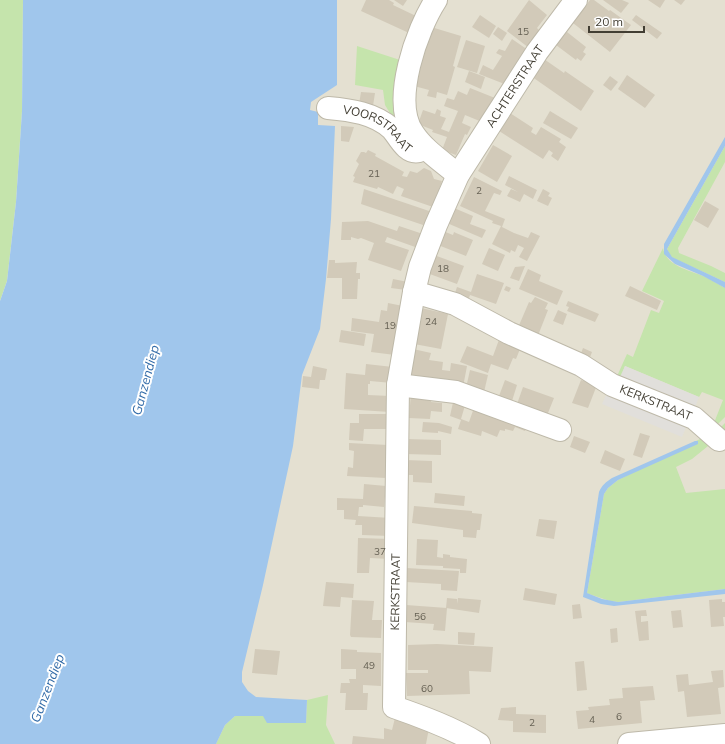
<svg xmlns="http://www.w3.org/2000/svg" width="725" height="744" font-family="Mulish,sans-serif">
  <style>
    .residential { fill: #e4e0d1 }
    .green { fill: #c5e4ac }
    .parking { fill: #e1dfdb }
    .water { fill: #a0c6ec }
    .building { fill: #d2cab9 }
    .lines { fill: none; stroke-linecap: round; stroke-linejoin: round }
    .street-casing { stroke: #beb9a9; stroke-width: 24 }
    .street { stroke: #fff; stroke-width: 22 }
    .labels { text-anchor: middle; stroke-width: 4; stroke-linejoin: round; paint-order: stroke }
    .number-label { font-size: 10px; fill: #666154 }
    .street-label { font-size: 12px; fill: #423e33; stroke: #fff }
    .water-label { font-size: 13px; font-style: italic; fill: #326ba8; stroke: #fff }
  </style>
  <rect width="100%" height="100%" fill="#f1eee3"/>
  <path class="residential" d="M300 0H725V744H179Z"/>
  <g class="green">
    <path d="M0 0H23L22 111 16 202 7 281 0 301Z"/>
    <path d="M357 46 400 60 396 123 385 105 383 90 355 85Z"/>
    <path d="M725 146V162L678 248 679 253 711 266 725 273V282L671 257 667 249Z"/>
    <path d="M663 248C666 266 689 270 703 276 710 279 718 284 725 288V417L717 425 720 428 725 423V429L722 431 712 428 723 400 702 392 699 397 625 366 621 377H619L618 374 627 354 633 357 651 310 659 313 664 301 642 291Z"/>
    <path d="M706 436 713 442 692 459 676 467 686 493 725 489V589L618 602 610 601 589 594 587 593 604 494 608 488 618 480Z"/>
    <path d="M328 695 326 725 335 744H216L225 725 235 716H263L306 723 307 700Z"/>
  </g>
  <g class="parking">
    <path d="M625 366 699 397 694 410 619 379Z"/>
    <path d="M608 391 687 425 682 437 602 404Z"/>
  </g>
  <g class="water">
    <path d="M23 0H337V85L311 102 310 110 318 112V125L335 126 331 219 326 279 320 329 302 375 293 446 263 585 242 672V682L248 691 256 697 307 700 306 723H267L263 716H235L225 725 216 744H0V301L7 281 16 202 22 111Z"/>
    <path d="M725 137V146L667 249 672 257 725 282V288L703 276 675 264 664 254V244Z"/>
    <path d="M695 441H698V444L618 480 608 488 604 494 587 593 602 599 618 602 725 589V594L614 606 601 604 583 597 599 492C602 485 606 482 612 478Z"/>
  </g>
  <g class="building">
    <path d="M366 0H389L394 3 393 5 416 16 409 33 361 11Z"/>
    <path d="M394 0H407L403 6Z"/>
    <path d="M529 0 547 15 537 28 541 32 529 48 507 31Z"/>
    <path d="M590 0H594L609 11 610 10 631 25 610 52 573 23Z"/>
    <path d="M603 0H622L629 3 621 13Z"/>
    <path d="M648 0H665L660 8Z"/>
    <path d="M674 0H685L681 5Z"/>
    <path d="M480 15 496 26 489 38 472 27Z"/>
    <path d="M636 15 662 33 657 39 632 20Z"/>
    <path d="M431 27 461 36 453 66 455 67 447 95 437 92 436 98 427 96 429 90 414 86Z"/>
    <path d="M498 27 507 33 502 41 493 34Z"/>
    <path d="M567 32 586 47 583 52 586 54 581 61 577 58 576 60 556 45Z"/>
    <path d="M512 39 528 50 507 85 479 74 483 65 493 70 502 56 496 53 499 49 505 51Z"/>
    <path d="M466 40 485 46 477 73 457 67Z"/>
    <path d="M541 57 564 73 565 71 594 91 581 111 528 74Z"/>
    <path d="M469 71 485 77 481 89 465 82Z"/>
    <path d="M627 75 655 95 645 108 618 89Z"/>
    <path d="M610 76 618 82 611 91 603 85Z"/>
    <path d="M470 88 495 98 482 122 465 115 462 123 471 127 467 135 465 134 456 155 442 150 447 137 432 132 433 130 418 124 423 110 435 114 437 109 441 111 440 116 446 118 441 129 449 132 458 111 444 106 447 98 454 100 458 91 467 95Z"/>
    <path d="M361 92 375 93 373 106 359 104Z"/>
    <path d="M507 111 533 128 531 132 536 135 541 127 561 139 559 142 566 147 558 161 551 156 553 153 549 150 543 159 496 129Z"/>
    <path d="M550 111 578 128 571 139 543 123Z"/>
    <path d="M341 126 354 127 349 142 341 141Z"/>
    <path d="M493 145 512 156 497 182 478 171Z"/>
    <path d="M368 150 376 154 375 156 404 172 402 176 407 177 410 171 417 173 424 168 431 171 434 179 442 181 433 207 401 196 404 189 397 186 393 194 378 187 377 189 353 182 355 177 353 176 359 164 356 161 361 152H364L366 153Z"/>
    <path d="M509 176 537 190 533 199 524 194 520 202 507 196 511 189 518 192 505 185Z"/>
    <path d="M474 177 502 191 500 195 494 193 485 211 505 219 502 227 514 233 528 238 531 232 540 236 527 261 519 257 524 248 518 245 515 252 511 250 510 253 492 244 501 226 492 223 493 221 460 206Z"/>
    <path d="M364 189 432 212 426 226 361 204Z"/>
    <path d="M543 189 550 193 548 196 552 198 548 206 537 201Z"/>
    <path d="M705 201 719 209 708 228 694 220Z"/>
    <path d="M454 208 473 216 470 224 486 230 482 238 447 223Z"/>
    <path d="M368 221 397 231 399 226 423 234 418 248 387 237 385 242 409 250 401 271 368 260 374 243 361 238 358 239 351 237V240H341L342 222Z"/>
    <path d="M443 231 453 235 454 232 456 233 473 240 466 256 438 245Z"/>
    <path d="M489 248 505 255 498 271 482 264Z"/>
    <path d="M434 255 464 266 457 284 427 273Z"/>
    <path d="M329 260H335V263L357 262 356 273H360V279H358L357 299H342V278H327Z"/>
    <path d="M525 266 519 281 510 278 515 267Z"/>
    <path d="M528 269 541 275 539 281 563 291 557 305 519 289Z"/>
    <path d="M477 274 504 283 496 304 470 295 468 301 454 296 457 287 471 292Z"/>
    <path d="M393 279 408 282 406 290 391 288Z"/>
    <path d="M506 286 511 288 509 292 504 290Z"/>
    <path d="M630 286 661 301 657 310 625 296Z"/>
    <path d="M535 297 548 303 545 309 548 310 537 338 517 330 529 302 531 303Z"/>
    <path d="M568 301 599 314 595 322 567 311 569 307 566 306Z"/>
    <path d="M388 303 403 306 395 355 371 352 374 334 351 331 352 318 379 322 381 310 387 311Z"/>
    <path d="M421 308 448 314 441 349 414 344Z"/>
    <path d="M558 310 567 314 563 325 553 321Z"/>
    <path d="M341 330 366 334 364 346 339 342Z"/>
    <path d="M500 337 520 349 516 359 513 358 508 370 491 364 488 373 460 362 467 346 493 356Z"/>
    <path d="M583 348 592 352 589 360 580 356Z"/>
    <path d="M413 349 431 353 429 360 443 362 442 370 450 371 451 363 467 366 463 387 408 378Z"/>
    <path d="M366 364 393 367 392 383 370 381V384H368V395L390 396V412L344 409 346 373 365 375Z"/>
    <path d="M313 366 327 369 325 380H320L319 389 302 387 303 376 311 377Z"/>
    <path d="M470 370 488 375 484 392 466 388Z"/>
    <path d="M505 380 517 385 512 401 499 396Z"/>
    <path d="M581 380 597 385 588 408 572 403Z"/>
    <path d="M523 387 554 398 546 418 516 407Z"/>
    <path d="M411 393 432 394 431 402 442 403V412L431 411 430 419 409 418Z"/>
    <path d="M454 398 466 402 461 419 469 422 475 405 528 423 525 431 515 427 513 431 505 429V431L500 430 497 437 482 431 481 436 458 429 461 420 450 416Z"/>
    <path d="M359 414H389V429H364L363 441 349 440 350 423H359Z"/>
    <path d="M423 422 439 423 452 427 451 434 438 431V433L422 432Z"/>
    <path d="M640 433 650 436 642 458 633 455Z"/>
    <path d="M574 436 590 442 585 453 570 447Z"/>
    <path d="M406 439 441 440V455L405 454Z"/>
    <path d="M349 443 388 445 386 478 347 476 348 467 353 468 354 451 349 450Z"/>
    <path d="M605 450 625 459 620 471 600 463Z"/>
    <path d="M405 460 432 461V483L413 482V475H405Z"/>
    <path d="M364 484 386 486 384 507 363 505V507H359L358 516 391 518 390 536 362 535V525H355L356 520 344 519V510H337V498L363 499Z"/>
    <path d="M435 493 465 496 464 506 434 503Z"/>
    <path d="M414 506 472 511V513L482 514 480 530H477L476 538 463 537V530L412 523Z"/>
    <path d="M539 519 557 521 554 539 536 536Z"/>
    <path d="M358 538 391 539 390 559 370 558 369 573H357Z"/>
    <path d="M417 539 438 540 437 557 443 558V554L450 555V557L467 559 466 573H460V569L443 568V566L416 565Z"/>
    <path d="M406 568 459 571 457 591 441 590V584L406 582Z"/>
    <path d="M326 582 354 584 353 598 341 597 340 607 323 606Z"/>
    <path d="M525 588 557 594 555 605 523 600Z"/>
    <path d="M447 598 457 599V604L458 598 481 600 479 613 446 608Z"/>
    <path d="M722 599V602H725V617H723L724 626 711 627 709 600Z"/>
    <path d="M352 600 374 601 372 620H382L381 638 351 637 350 635Z"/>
    <path d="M580 604 582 618 573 619 572 605Z"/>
    <path d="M406 605 447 608 445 631 433 630 434 624 405 622Z"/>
    <path d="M646 610 647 616H641V622L648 621 649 640 639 641 635 611Z"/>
    <path d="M681 610 683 627 673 628 671 611Z"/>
    <path d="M617 628 618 642 611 643 610 629Z"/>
    <path d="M458 632 475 633 474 645 458 644Z"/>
    <path d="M437 644 493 647 491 672 469 671 470 694 407 696 406 673H428V670H408V645Z"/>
    <path d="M255 649 280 651 277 675 252 673Z"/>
    <path d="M341 649 357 650V652L381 653V686L363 685V693H368L367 710H345L346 693H340L341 683H350L349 679H356V669H341Z"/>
    <path d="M584 661 587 690 577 691 575 662Z"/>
    <path d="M723 670 724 687 718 688 721 714 687 717 684 691 678 692 676 675 688 674 689 685 713 682 711 671Z"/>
    <path d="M653 686 655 700 640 701 642 723 578 729 576 711 589 710 588 707 610 705 609 699 623 698 622 688Z"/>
    <path d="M516 707V714L546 715V733L513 732V721L498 720 501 708Z"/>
    <path d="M395 718 429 728 426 744H352L353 736 384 739V728L392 730Z"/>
  </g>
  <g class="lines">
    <g class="street-casing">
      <g id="street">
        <path d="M436 0C417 29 391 101 413 133 424 150 443 162 458 175"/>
        <path id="s1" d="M328 108C351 110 374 113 392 129 399 137 406 154 419 151"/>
        <path id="s2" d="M414 292 455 304 509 333 581 365 612 385 694 418 719 440"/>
        <path d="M398 385 456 392 560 430"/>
        <path id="s3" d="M479 744C453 728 423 717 394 707L398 385 414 292 420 267 436 225 458 175 537 52 576 0"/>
        <path d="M629 744 725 735"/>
      </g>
    </g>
    <use href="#street" class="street"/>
  </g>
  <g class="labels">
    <g class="number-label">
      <text x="523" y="35">15</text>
      <text x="374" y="177">21</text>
      <text x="479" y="194">2</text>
      <text x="443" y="272">18</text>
      <text x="431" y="325">24</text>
      <text x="390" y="329">19</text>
      <text x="380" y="555">37</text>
      <text x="420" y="620">56</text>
      <text x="369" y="669">49</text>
      <text x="427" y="692">60</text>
      <text x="619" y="720">6</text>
      <text x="592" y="723">4</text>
      <text x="532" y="726">2</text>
    </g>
    <g class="street-label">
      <text dy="4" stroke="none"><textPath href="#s3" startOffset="740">ACHTERSTRAAT</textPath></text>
      <text dy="4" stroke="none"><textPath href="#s1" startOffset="56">VOORSTRAAT</textPath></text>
      <text dy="4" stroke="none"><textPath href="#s2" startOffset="267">KERKSTRAAT</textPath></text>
      <text dy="4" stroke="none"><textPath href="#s3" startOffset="208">KERKSTRAAT</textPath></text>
    </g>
    <g class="water-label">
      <text transform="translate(145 380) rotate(-75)" y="5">Ganzendiep</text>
      <text transform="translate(47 688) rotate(-69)" y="5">Ganzendiep</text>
    </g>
  </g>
  <path d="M589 26v6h55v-6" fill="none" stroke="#423e33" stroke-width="2"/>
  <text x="595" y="26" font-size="12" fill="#423e33" stroke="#ffffff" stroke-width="3" paint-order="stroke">20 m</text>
</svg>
